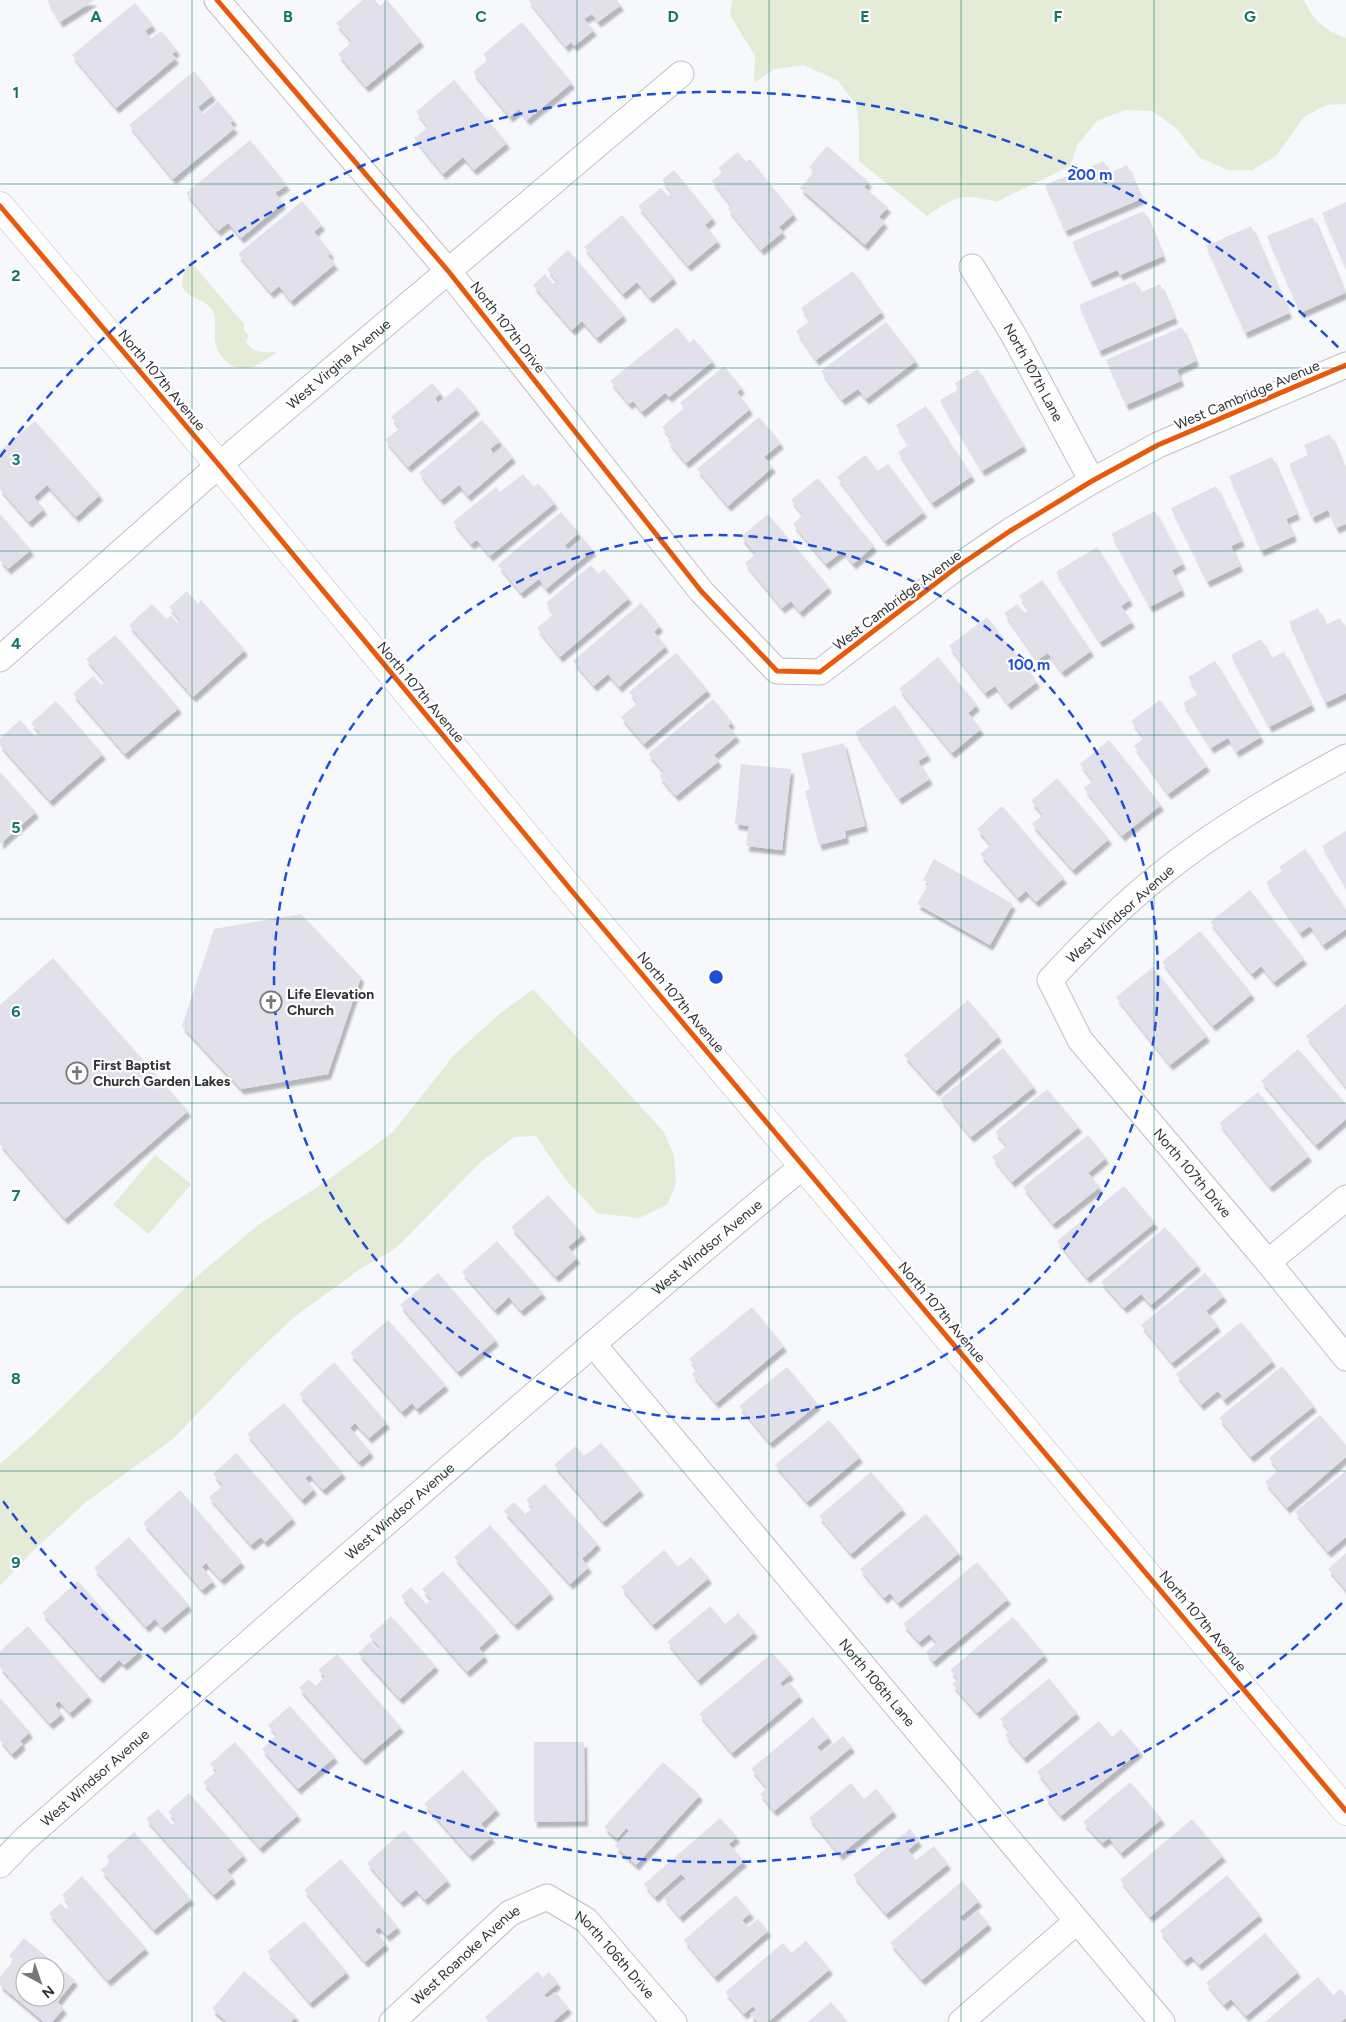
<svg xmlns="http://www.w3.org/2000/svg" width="1346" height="2022" font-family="Figtree,sans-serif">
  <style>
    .green { fill: #e4ebd6 }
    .building { fill: #e2e0eb; fill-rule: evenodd; filter: url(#shadow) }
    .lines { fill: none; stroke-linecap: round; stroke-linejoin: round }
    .minor-casing { stroke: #c0c0c4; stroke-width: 27 }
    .secondary-casing { stroke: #c0c0c4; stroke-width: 29 }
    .minor { stroke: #fefeff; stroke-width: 25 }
    .secondary { stroke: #fefeff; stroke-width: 28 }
    .cycleway-casing { stroke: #fff; stroke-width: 8 }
    .cycleway { stroke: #e8590c; stroke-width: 5 }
    .grid { fill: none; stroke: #0f766e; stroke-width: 1; stroke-opacity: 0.55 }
    .ring { fill: none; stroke: #1d4ed8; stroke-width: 2.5; stroke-dasharray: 9 6 }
    .labels { text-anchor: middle; stroke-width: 4.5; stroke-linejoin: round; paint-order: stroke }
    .street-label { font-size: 14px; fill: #323236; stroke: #fff }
    .poi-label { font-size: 14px; font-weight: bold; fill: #323236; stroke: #fff; text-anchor: start }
    .grid-label { font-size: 16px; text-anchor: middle; font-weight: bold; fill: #0f766e; stroke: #fff; stroke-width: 4.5; stroke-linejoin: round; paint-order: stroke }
    .centre { fill: #1d4ed8; stroke: #fff; stroke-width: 2.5 }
    .ring-label { font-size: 15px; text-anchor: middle; font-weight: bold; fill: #1d4ed8; stroke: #fff; stroke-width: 4.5; stroke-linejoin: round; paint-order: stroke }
  </style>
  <defs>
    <filter id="shadow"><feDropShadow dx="3" dy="5.5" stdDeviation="1" flood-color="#0004"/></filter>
  </defs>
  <rect width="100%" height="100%" fill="#f7f8fc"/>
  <g class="green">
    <path d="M732 0H1304C1313 21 1325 30 1346 38V104L1326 105 1304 117 1276 156 1252 170H1228L1200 158 1176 128 1152 111 1125 110 1097 121 1078 144 1070 166 996 202C961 192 955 197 927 216L859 161V127L856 104 838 81 804 65 775 69 754 83 755 56 730 15Z"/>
    <path d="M190 261 244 324V330L249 337 246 341C251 353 265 353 277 352 268 358 257 367 246 368 229 370 217 355 215 340 214 331 217 321 214 313 206 292 165 303 190 261Z"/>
    <path d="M533 989 664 1132 674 1156 676 1183 667 1205 639 1218 597 1213 565 1179 536 1136 514 1137 481 1162 395 1249 360 1269 293 1318 253 1356 173 1439 87 1501 33 1551 0 1586V1464L32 1436 194 1279 258 1225 328 1180 393 1132 454 1055 497 1016Z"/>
    <path d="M155 1155 191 1184 149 1234 113 1205Z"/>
  </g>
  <g class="building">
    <path d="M47 0H95L60 22Z"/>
    <path d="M363 0H375L380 6 387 0 421 41 366 87 338 54 352 42 336 23Z"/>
    <path d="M528 0H617L621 5 598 22 592 14 584 19 594 30 574 46 571 42 566 47Z"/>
    <path d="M135 3 153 25 145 31 151 39 161 31 177 50 172 54 176 58 116 108 72 55Z"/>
    <path d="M522 22 572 83 527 120 519 109 510 117 473 72 488 60 483 54Z"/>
    <path d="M194 71 213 95 198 107 203 114 218 101 234 120 230 123 235 128 173 179 129 125Z"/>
    <path d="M454 80 507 143 474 170 463 157 443 174 414 138 428 127 416 112Z"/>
    <path d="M250 140 287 185 275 193 283 203 241 238 228 223 218 231 186 193Z"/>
    <path d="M827 146 869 182 864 187 888 207 879 217 885 222 865 245 800 188 814 172 809 167Z"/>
    <path d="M738 152 746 162 750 159 794 214 779 227 783 232 761 250 728 209 731 205 712 181 722 173 718 168Z"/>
    <path d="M1104 161 1109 173 1127 165 1141 199 1065 231 1045 185Z"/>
    <path d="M674 170 713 218 705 225 718 241 688 266 638 206 661 188 668 196 672 193 662 180Z"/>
    <path d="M302 201 322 225 314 232 331 253 328 256 335 264 291 301 279 286 271 293 238 254Z"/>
    <path d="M1346 202V269L1322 213Z"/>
    <path d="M1144 211 1163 256 1120 275 1117 270 1090 282 1072 242Z"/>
    <path d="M622 215 674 278 650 298 637 282 623 294 584 247Z"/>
    <path d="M1313 217 1345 293 1300 313 1267 236Z"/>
    <path d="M1251 226 1289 313 1245 333 1206 246Z"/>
    <path d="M568 250 624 315 597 338 582 321 572 330 533 285 545 274 553 284 557 281 547 269Z"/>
    <path d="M853 271 882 312 816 360 796 331 810 321 801 308Z"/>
    <path d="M1135 281 1140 293 1160 284 1175 318 1099 351 1079 305Z"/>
    <path d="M886 322 916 361 866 399 858 389 842 400 821 371Z"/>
    <path d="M677 327 689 343 694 339 713 361 669 397 665 393 642 412 633 401 629 404 610 381Z"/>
    <path d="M1182 327 1196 361 1177 370 1181 381 1126 405 1106 360Z"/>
    <path d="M724 366 742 388 737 392 750 409 686 463 668 441 671 438 662 427 684 408 680 403Z"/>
    <path d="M978 369 1024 446 982 471 940 400 958 390 955 383Z"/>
    <path d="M432 383 441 393 435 398 438 403 458 387 477 409 408 467 385 440 400 428 391 417Z"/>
    <path d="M926 406 972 476 932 503 898 452 909 445 896 425Z"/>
    <path d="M759 417 781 443 764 457 773 467 728 506 697 469Z"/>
    <path d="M482 420 500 441 490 449 494 454 504 446 513 457 468 496 459 485 441 500 419 473Z"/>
    <path d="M35 421 100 495 76 517 47 485 34 497 44 509 29 522 0 489V451Z"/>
    <path d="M1330 434 1346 471V524L1336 528 1328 510 1312 518 1289 464 1308 455 1304 445Z"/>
    <path d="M865 455 878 471 888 464 924 512 885 541 837 477Z"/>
    <path d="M1272 457 1297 514 1286 519 1294 536 1261 551 1229 476Z"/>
    <path d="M523 474 534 487 538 483 555 503 490 556 477 540 471 544 453 522 496 487 500 492Z"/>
    <path d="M818 478 874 546 853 564 843 551 826 564 793 524 803 515 791 500Z"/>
    <path d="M1216 486 1242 541 1231 546 1240 566 1207 582 1171 508Z"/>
    <path d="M1155 511 1183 564 1172 570 1182 590 1150 607 1111 534Z"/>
    <path d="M561 512 579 533 565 545 568 550 583 538 593 550 546 589 539 579 521 593 498 565Z"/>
    <path d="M0 514 31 550 8 569 0 560Z"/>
    <path d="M768 514 829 587 800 612 791 601 782 608 745 563 756 554 741 537Z"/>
    <path d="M1097 547 1130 600 1121 606 1132 622 1100 642 1056 572Z"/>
    <path d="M591 565 598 574 604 569 629 598 560 657 537 628 554 614 546 603Z"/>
    <path d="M1042 580 1091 651 1062 672 1048 653 1037 660 1004 613 1018 604 1024 613 1029 610 1019 596Z"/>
    <path d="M187 591 198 604 201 600 245 650 193 697 129 625 152 604 166 619 171 616 177 623 180 620 169 607Z"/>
    <path d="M641 603 660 626 654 632 666 646 619 687 608 674 594 686 573 661Z"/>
    <path d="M1318 608 1325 625 1340 618 1346 632V693L1325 703 1289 622Z"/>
    <path d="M987 617 1037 682 1008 704 995 686 985 693 949 646Z"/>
    <path d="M115 635 179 708 125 754 73 694 93 676 102 685 105 681 86 659Z"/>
    <path d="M1261 639 1271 658 1284 652 1312 705 1269 727 1231 655Z"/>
    <path d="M676 653 708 690 644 744 621 717 638 703 629 692Z"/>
    <path d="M938 657 977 705 968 713 981 729 952 753 899 689Z"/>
    <path d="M1215 661 1261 737 1236 752 1228 738 1211 748 1183 703 1198 694 1188 677Z"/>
    <path d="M713 699 732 722 728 726 737 736 714 755 719 761 676 796 659 776 664 772 648 754Z"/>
    <path d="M1160 700 1207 766 1168 794 1134 746 1144 738 1131 721Z"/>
    <path d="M56 701 103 754 50 801 0 745V738L20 720 35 737 40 733 31 723Z"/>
    <path d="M895 705 928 755 918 761 930 779 899 799 855 732Z"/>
    <path d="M1109 740 1161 805 1122 836 1084 788 1093 781 1080 764Z"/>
    <path d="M844 743 865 826 845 831 846 838 819 845 805 791 810 789 801 754Z"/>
    <path d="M741 764 791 769 782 850 746 846 749 826 735 824Z"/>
    <path d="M0 772 36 812 0 844Z"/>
    <path d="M1057 778 1109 839 1073 870 1032 824 1043 815 1031 801Z"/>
    <path d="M1002 806 1064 878 1036 902 1026 891 1018 898 980 854 991 845 977 829Z"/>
    <path d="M1346 831V887L1322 846Z"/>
    <path d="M1305 849 1346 910V929L1323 945 1310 926 1300 933 1266 882 1282 871 1279 867Z"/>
    <path d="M934 859 1013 904 990 945 917 904 929 883 923 880Z"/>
    <path d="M1250 890 1304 959 1274 982 1261 966 1252 974 1210 922Z"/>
    <path d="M301 914 361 977 328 1074 241 1089 182 1026 214 929Z"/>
    <path d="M1200 931 1252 994 1213 1026 1162 962Z"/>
    <path d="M53 958 188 1111 65 1219 0 1144V1005Z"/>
    <path d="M1153 967 1207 1036 1170 1065 1116 997Z"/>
    <path d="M968 1000 999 1036 936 1091 904 1055Z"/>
    <path d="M1346 1004V1087L1306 1036Z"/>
    <path d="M1003 1048 1034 1087 971 1137 940 1099Z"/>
    <path d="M1298 1049 1346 1104V1119L1316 1145 1261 1081Z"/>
    <path d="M1047 1089 1079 1127 1012 1182 992 1157 1007 1146 995 1132Z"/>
    <path d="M1258 1092 1309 1156 1270 1187 1219 1123Z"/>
    <path d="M1088 1135 1106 1158 1088 1173 1100 1187 1053 1224 1023 1187Z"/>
    <path d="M1124 1186 1155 1223 1087 1278 1057 1241Z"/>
    <path d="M548 1195 583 1234 568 1247 577 1258 556 1277 511 1227Z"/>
    <path d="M1165 1227 1198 1265 1151 1305 1141 1294 1124 1308 1101 1282Z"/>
    <path d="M497 1241 543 1293 521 1311 509 1297 495 1310 462 1272Z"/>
    <path d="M438 1273 496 1340 458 1372 400 1305Z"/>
    <path d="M1205 1273 1224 1296 1206 1311 1218 1326 1172 1363 1141 1325Z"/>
    <path d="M752 1307 784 1346 716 1403 692 1374 697 1369 689 1359Z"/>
    <path d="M388 1320 446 1385 417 1409 412 1403 402 1412 350 1353Z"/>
    <path d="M1241 1322 1273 1361 1224 1400 1218 1391 1201 1405 1176 1374Z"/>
    <path d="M334 1362 387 1423 369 1438 355 1423 350 1428 371 1452 359 1462 299 1394Z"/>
    <path d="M1282 1366 1314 1406 1251 1457 1219 1418Z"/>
    <path d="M787 1367 818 1404 770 1443 739 1406Z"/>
    <path d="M284 1403 343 1473 323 1490 310 1475 305 1478 314 1489 302 1500 247 1434Z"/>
    <path d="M1320 1415 1346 1445V1457L1287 1508 1265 1482 1279 1470 1269 1458Z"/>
    <path d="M829 1420 860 1457 807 1502 775 1465Z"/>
    <path d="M601 1443 641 1490 603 1522 554 1465 576 1446 584 1456Z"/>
    <path d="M236 1453 293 1518 265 1542 261 1537 251 1545 209 1497 223 1485 213 1474Z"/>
    <path d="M1346 1471V1537L1328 1552 1295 1512Z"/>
    <path d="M871 1472 903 1509 851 1554 819 1516Z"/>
    <path d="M545 1484 598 1544 582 1559 589 1567 570 1584 504 1511 514 1502 525 1514 533 1508 526 1500Z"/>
    <path d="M180 1490 242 1562 221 1580 206 1563 202 1567 213 1581 202 1590 143 1523Z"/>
    <path d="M926 1514 959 1553 898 1603 890 1593 884 1598 860 1569Z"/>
    <path d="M490 1525 551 1593 515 1625 454 1557Z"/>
    <path d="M129 1537 189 1605 162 1628 155 1619 146 1627 94 1568Z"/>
    <path d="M664 1550 678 1567 691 1557 709 1578 653 1625 621 1587Z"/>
    <path d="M1346 1553V1590L1328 1569Z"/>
    <path d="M977 1562 1008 1599 933 1662 926 1652 937 1643 929 1634 919 1642 903 1624Z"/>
    <path d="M443 1571 497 1632 479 1648 485 1656 467 1672 401 1596 411 1587 426 1604 432 1600 422 1589Z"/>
    <path d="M78 1581 140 1651 124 1665 119 1660 100 1678 42 1613Z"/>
    <path d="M710 1606 725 1624 738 1613 755 1632 698 1680 667 1642Z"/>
    <path d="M391 1616 436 1666 400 1699 358 1653 370 1642 377 1650 380 1647 369 1636Z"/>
    <path d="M1013 1617 1045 1655 977 1713 952 1684 958 1679 950 1670Z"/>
    <path d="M28 1626 89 1696 70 1713 59 1701 55 1705 62 1714 50 1724 0 1667V1651Z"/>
    <path d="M772 1653 791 1674 780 1683 783 1687 789 1682 800 1696 732 1753 699 1714Z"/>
    <path d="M337 1654 401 1727 363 1760 299 1688 309 1679 315 1686 325 1677 318 1670Z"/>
    <path d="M1049 1678 1077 1713 1024 1758 1005 1735 1010 1731 1000 1719Z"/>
    <path d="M0 1698 30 1732 20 1741 23 1744 12 1754 0 1740Z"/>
    <path d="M290 1706 335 1757 298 1789 262 1749 277 1735 268 1725Z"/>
    <path d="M813 1717 829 1737 817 1747 822 1753 843 1736 852 1747 774 1811 760 1794 767 1788 751 1769Z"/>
    <path d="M1099 1721 1112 1737 1121 1729 1140 1751 1061 1816 1045 1797 1053 1791 1037 1772Z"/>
    <path d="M235 1742 298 1815 260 1848 203 1782 217 1771 210 1764Z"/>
    <path d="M534 1742H584L585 1821 534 1822Z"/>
    <path d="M663 1762 700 1795 636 1865 615 1846 629 1831 626 1828 617 1839 604 1827Z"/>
    <path d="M463 1770 497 1809 481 1824 492 1837 470 1856 424 1804Z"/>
    <path d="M1130 1782 1162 1819 1121 1853 1109 1838 1102 1843 1083 1822Z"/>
    <path d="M851 1783 864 1799 876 1789 894 1811 840 1855 809 1818Z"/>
    <path d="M189 1793 244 1855 227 1870 233 1878 214 1895 146 1819 158 1809 172 1825 176 1821 168 1812Z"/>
    <path d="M720 1818 737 1837 729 1844 744 1861 680 1917 664 1898 686 1879 681 1874 655 1897 644 1884Z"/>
    <path d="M1192 1819 1223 1856 1150 1917 1120 1880Z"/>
    <path d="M910 1829 919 1841 908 1850 916 1860 934 1846 948 1864 886 1914 853 1875Z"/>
    <path d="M404 1830 448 1880 425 1900 416 1890 401 1902 367 1863Z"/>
    <path d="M134 1832 191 1899 154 1930 101 1870 110 1862 106 1857Z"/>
    <path d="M341 1859 398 1927 387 1936 379 1927 375 1931 386 1944 365 1962 304 1890Z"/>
    <path d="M1227 1875 1260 1915 1199 1965 1191 1956 1184 1961 1160 1931Z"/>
    <path d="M82 1876 146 1948 108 1981 49 1913 61 1903 66 1909 70 1905 62 1895Z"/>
    <path d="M962 1881 979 1901 960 1917 964 1923 978 1911 989 1924 922 1980 890 1943Z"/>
    <path d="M736 1895 751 1913 742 1920 748 1927 758 1919 768 1931 715 1977 684 1940Z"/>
    <path d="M304 1921 347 1972 310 2003 267 1952Z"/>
    <path d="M1265 1933 1298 1972 1246 2016 1231 1999 1224 2005 1206 1983Z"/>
    <path d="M24 1938 75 1980 57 2002 64 2008 52 2022H44L0 1985V1977L14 1960 9 1956ZM25 1967H55V1997H25Z"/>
    <path d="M806 1941 830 1969 768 2022H758L750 2014 756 2010 753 2006 744 2014 725 1992 783 1943 791 1953Z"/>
    <path d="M244 1971 296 2016 291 2022H227L212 2009Z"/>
    <path d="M538 1971 543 1978 549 1972 558 1983 544 1995 547 1998 555 1992 569 2008 553 2022H489L485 2017Z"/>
    <path d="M1318 1977 1333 1995 1341 1989 1346 1996V2018L1341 2022H1265Z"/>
    <path d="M831 2002 848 2022H808Z"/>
  </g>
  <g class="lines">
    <g class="minor-casing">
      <g id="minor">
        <path d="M217 0 449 272 701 591 777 671 820 672 957 567 1010 531 1092 481 1158 445 1346 365"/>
        <path id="s1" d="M972 267 1013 334 1092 481"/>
        <path id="s2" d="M0 659 219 465 681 74"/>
        <path id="s3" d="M1346 757C1281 792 1217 829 1160 875 1120 907 1084 943 1050 980L1080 1040 1268 1262 1346 1358"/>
        <path d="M1268 1262 1346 1198"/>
        <path id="s4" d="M593 1344 1162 2022"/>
        <path id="s5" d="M0 1865 24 1840C282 1613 541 1386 804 1165"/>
        <path id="s6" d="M392 2022 510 1913 547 1897 586 1920 674 2022"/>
        <path d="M961 2022 1076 1922"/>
      </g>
    </g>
    <g class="secondary-casing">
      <path id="secondary" d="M0 206 219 465 571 890 1346 1811"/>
    </g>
    <use href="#minor" class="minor"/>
    <use href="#secondary" class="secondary"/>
    <g class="cycleway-casing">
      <g id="cycleway">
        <path d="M217 0 449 272 701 591 777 671 820 672 957 567 1010 531 1092 481 1158 445 1346 365"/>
        <path d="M0 206 219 465 571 890 1346 1811"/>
      </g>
    </g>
    <use href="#cycleway" class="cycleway"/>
  </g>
  <path class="grid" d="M192 0V2022M385 0V2022M577 0V2022M769 0V2022M961 0V2022M1154 0V2022M0 184H1346M0 368H1346M0 551H1346M0 735H1346M0 919H1346M0 1103H1346M0 1287H1346M0 1471H1346M0 1654H1346M0 1838H1346"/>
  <g class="ring">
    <circle cx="716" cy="977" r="442"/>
    <path d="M1342 1603A885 885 0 0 1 0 1497M0 457A885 885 0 0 1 1342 351"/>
  </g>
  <defs>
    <g id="church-ring" transform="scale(1.125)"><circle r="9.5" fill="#fff" stroke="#77777b" stroke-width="1.5"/><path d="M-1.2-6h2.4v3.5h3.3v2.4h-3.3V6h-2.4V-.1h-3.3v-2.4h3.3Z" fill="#77777b"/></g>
  </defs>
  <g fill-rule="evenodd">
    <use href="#church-ring" x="271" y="1002"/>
    <use href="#church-ring" x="77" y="1073"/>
  </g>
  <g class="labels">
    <g class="street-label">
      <text transform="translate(508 327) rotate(52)" y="5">North 107th Drive</text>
      <text dy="5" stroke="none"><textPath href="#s2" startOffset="449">West Virgina Avenue</textPath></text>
      <text dy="5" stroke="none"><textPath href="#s1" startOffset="122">North 107th Lane</textPath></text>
      <text transform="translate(162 380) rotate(50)" y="5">North 107th Avenue</text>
      <text transform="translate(1247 395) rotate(-23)" y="5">West Cambridge Avenue</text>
      <text transform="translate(897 600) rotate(-37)" y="5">West Cambridge Avenue</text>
      <text transform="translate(421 692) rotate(50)" y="5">North 107th Avenue</text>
      <text transform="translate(1120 914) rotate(-42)" y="5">West Windsor Avenue</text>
      <text transform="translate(681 1002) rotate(50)" y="5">North 107th Avenue</text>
      <text dy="5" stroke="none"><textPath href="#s3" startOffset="614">North 107th Drive</textPath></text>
      <text dy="5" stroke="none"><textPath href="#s5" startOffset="939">West Windsor Avenue</textPath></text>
      <text transform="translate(942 1312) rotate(50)" y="5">North 107th Avenue</text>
      <text dy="5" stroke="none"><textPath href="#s5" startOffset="534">West Windsor Avenue</textPath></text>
      <text transform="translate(1203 1621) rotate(50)" y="5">North 107th Avenue</text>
      <text dy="5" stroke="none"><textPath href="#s4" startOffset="442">North 106th Lane</textPath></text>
      <text dy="5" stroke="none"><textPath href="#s5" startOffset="129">West Windsor Avenue</textPath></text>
      <text dy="5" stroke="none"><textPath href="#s6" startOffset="100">West Roanoke Avenue</textPath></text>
      <text dy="5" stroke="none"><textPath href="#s6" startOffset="291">North 106th Drive</textPath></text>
    </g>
    <g class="poi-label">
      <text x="287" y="999">Life Elevation<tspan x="287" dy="16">Church</tspan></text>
      <text x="93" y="1070">First Baptist<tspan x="93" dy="16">Church Garden Lakes</tspan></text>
    </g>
  </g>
  <g class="grid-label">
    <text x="96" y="22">A</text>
    <text x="288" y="22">B</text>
    <text x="481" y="22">C</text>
    <text x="673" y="22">D</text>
    <text x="865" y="22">E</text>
    <text x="1058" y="22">F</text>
    <text x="1250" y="22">G</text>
    <text x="16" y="98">1</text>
    <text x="16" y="281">2</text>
    <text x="16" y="465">3</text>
    <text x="16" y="649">4</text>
    <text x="16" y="833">5</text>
    <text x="16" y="1017">6</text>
    <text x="16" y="1201">7</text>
    <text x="16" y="1384">8</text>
    <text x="16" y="1568">9</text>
  </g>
  <circle cx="716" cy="977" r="8" class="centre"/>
  <g class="ring-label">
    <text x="1090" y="180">200 m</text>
    <text x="1029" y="670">100 m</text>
  </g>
  <g transform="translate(40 1982) rotate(140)"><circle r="24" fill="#ffffff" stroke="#adadaf"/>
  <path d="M0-4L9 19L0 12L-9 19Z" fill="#77777b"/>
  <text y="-8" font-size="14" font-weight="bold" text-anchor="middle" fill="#323236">N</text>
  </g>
</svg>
